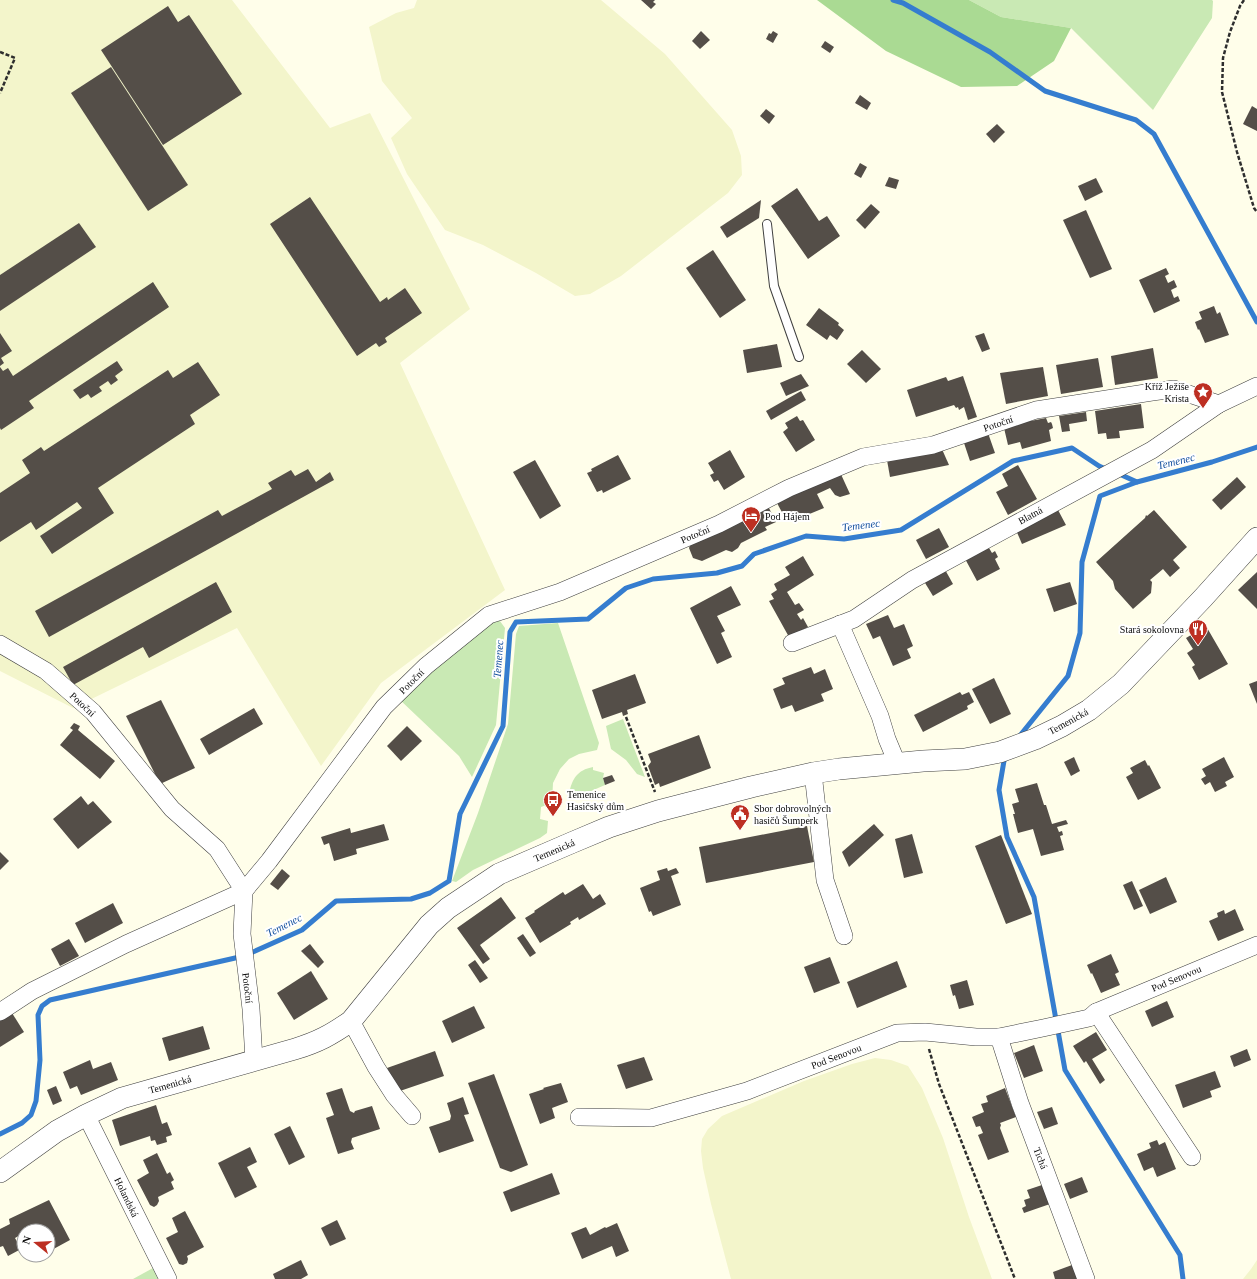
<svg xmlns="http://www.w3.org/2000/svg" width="1257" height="1279" font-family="Georgia,serif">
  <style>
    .farmland { fill: #f3f5cb }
    .green { fill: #c9e9b4 }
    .forest { fill: #aada93 }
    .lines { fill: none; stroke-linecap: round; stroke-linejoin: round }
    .stream { stroke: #357dcf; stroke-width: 5 }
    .building { fill: #544e48 }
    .service-casing { stroke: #3f3f3f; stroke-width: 10 }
    .minor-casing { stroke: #3f3f3f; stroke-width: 18 }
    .tertiary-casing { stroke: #3f3f3f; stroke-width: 22 }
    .path { stroke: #2e2e2e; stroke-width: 2.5; stroke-dasharray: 4 2; stroke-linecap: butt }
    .service { stroke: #fff; stroke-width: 8 }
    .minor { stroke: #fff; stroke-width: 17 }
    .tertiary { stroke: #fff; stroke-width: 21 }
    .labels { text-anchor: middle; stroke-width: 4; stroke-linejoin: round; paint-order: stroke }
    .poi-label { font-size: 10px; fill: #0c0c0c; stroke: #fff; text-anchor: start }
    .street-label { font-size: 10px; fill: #0c0c0c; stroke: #fff }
    .water-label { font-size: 11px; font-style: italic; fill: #14509e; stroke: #fff }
  </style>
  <rect width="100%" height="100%" fill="#fffeea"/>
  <g class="farmland">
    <path d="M0 0H232L330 128 370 113 470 309 400 363 505 590 381 683 321 766 237 628 73 708 0 671Z"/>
    <path d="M417 0H601L665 54 732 130 741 156 742 175 728 193 621 276 590 294 575 296 536 273 483 245 445 230 407 174 391 138 412 118 382 81 369 27 396 13 414 8Z"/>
    <path d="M875 1058 891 1060 908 1066 922 1088 943 1138 969 1217 992 1279H731L711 1204 703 1168 701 1151 702 1139 708 1129 722 1116 804 1081 852 1064Z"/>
    <path d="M1257 1260V1279H1243L1251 1269Z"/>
  </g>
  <g class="green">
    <path d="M969 0H1212L1213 1 1212 18 1153 110 1071 28 1001 17Z"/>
    <path d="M497 617 505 628 496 725 472 777 459 756 398 698Z"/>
    <path d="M558 623 599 743 597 750 579 754 569 759 560 769 553 783 552 803 541 807 540 819 548 821 547 833 540 838 473 870 456 882 452 881 478 813 508 724 516 634 519 626Z"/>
    <path d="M623 719 645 777 637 774 626 760 611 749 606 726Z"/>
    <path d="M593 767V770L604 773 603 778 605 785 575 798 569 794C572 779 577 770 593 767Z"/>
    <path d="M153 1268 158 1279H133Z"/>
  </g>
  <path class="forest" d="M817 0H969L1001 17 1071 28 1054 61 1017 86 961 87 886 51Z"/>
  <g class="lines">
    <g class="stream">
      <path d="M893 0 903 3 990 52 1045 91 1136 120 1154 134 1257 322"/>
      <path d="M1117 473 1137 482 1212 462 1257 447"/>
      <path d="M1018 738 1068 676 1080 633 1082 562 1100 496 1137 482"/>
      <path d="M1005 755 999 790 1007 837 1034 897 1065 1070 1180 1255 1183 1279"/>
      <path d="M0 1134 22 1123 31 1115 36 1101 40 1060 38 1015 42 1006 50 1000 244 956 302 930 336 901 411 899 430 893 449 881 460 814 503 726 510 632 516 622 588 619 626 588 653 579 717 573 742 566 754 554 806 536 844 539 901 530 1013 461 1072 448 1099 466 1108 470"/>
    </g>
  </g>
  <g class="building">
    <path d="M641 0H655L653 2 656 4 651 9Z"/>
    <path d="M168 6 178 22 189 15 242 94 163 145 101 50Z"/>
    <path d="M701 31 710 40 700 49 692 41Z"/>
    <path d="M773 31 778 34 773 43 766 39 769 33 771 34Z"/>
    <path d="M825 41 834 47 830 53 821 47Z"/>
    <path d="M111 67 188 185 148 211 71 93Z"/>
    <path d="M860 95 871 103 867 110 855 103Z"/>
    <path d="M1252 106 1257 109V131L1243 124Z"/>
    <path d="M766 109 775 116 769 124 760 116Z"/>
    <path d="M997 124 1005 132 994 143 986 134Z"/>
    <path d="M860 163 867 167 861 178 854 174Z"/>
    <path d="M889 177 899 180 896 189 885 186Z"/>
    <path d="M1096 178 1103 192 1085 201 1078 186Z"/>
    <path d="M797 188 819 221 827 216 840 236 808 259 771 206Z"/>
    <path d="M310 197 380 302 387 297 388 300 405 288 422 313 385 338 387 342 379 347 376 343 357 356 270 224Z"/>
    <path d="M761 200 759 218 727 238 720 227Z"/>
    <path d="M871 204 880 212 865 229 856 220Z"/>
    <path d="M1086 210 1112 269 1090 278 1063 220Z"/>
    <path d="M79 223 96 247 0 311V275Z"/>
    <path d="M713 250 746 300 720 318 686 268Z"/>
    <path d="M1166 268 1169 274 1165 276 1168 283 1174 280 1177 287 1171 290 1174 298 1178 296 1180 301 1154 313 1139 280Z"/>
    <path d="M153 282 169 307 29 401 34 408 1 430 0 428V367L3 371 8 368 13 376Z"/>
    <path d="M1214 306 1217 314 1220 312 1229 335 1205 343 1199 329 1198 330 1195 322 1202 319 1199 312Z"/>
    <path d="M819 308 839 323 838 325 844 330 837 340 830 335 827 340 806 325Z"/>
    <path d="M0 333 12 351 1 358 4 363 0 366Z"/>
    <path d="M984 333 990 349 982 352 975 336Z"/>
    <path d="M777 344 782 367 747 373 743 350Z"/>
    <path d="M1153 348 1158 378 1115 385 1111 356Z"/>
    <path d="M862 350 881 369 866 383 847 364Z"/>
    <path d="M1098 358 1103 387 1061 394 1056 365Z"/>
    <path d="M117 361 123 370 115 376 118 380 111 385 108 381 99 387 102 391 91 398 88 394 80 399 73 390Z"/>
    <path d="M198 362 220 395 190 415 195 424 98 488 114 513 52 554 40 536 82 508 77 502 36 530 31 522 0 542V493L30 473 22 460 41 447 44 451 168 370 173 378Z"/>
    <path d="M1043 367 1048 396 1006 404 1000 373Z"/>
    <path d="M801 374 809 386 786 396 780 383Z"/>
    <path d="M963 376 977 417 968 420 964 407 959 410 958 407 956 408 954 405 916 417 907 390 946 377 948 381Z"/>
    <path d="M801 391 806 400 771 420 766 411Z"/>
    <path d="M1141 404 1144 428 1119 431 1120 438 1107 439 1106 433 1098 434 1095 411Z"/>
    <path d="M1086 412 1087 421 1069 424 1070 431 1062 432 1059 416Z"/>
    <path d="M797 416 800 421 803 420 815 440 796 452 783 432 788 428 785 423Z"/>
    <path d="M1046 418 1048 423 1051 422 1052 424 1053 428 1049 430 1051 441 1022 449 1020 442 1008 445 1004 428 1015 424Z"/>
    <path d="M988 433 995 453 970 461 963 440Z"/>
    <path d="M941 447 949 465 890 477 887 460Z"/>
    <path d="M730 450 745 477 724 490 718 480 714 482 710 475 714 473 708 463Z"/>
    <path d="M618 455 631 479 603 493 602 490 597 492 587 473 592 471 591 469Z"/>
    <path d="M535 460 561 506 540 519 513 472Z"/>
    <path d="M1018 465 1037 499 1008 515 996 492 1008 486 1002 474Z"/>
    <path d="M308 469 316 482 330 472 334 480 49 637 35 611 218 510 222 516 272 489 268 483 291 470 295 476Z"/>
    <path d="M839 470 850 494 840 497 835 495 830 488 817 494 824 508 790 522 788 516 785 518 777 503Z"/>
    <path d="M1237 477 1246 487 1221 510 1212 500Z"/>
    <path d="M767 504 776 522 765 527 767 530 741 543 738 548 732 552 726 550 702 561 693 558 689 548 692 540Z"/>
    <path d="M1058 510 1066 525 1022 544 1016 530Z"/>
    <path d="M1154 510 1187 547 1173 560 1180 568 1170 577 1163 569 1150 580 1152 582 1151 593 1133 609 1115 589 1113 581 1096 562 1145 518 1146 515 1147 516Z"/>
    <path d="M939 528 949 547 926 559 916 540Z"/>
    <path d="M986 543 992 553 995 551 998 557 995 559 1000 569 977 581 963 555Z"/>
    <path d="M803 556 814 575 787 592 795 605 799 603 804 610 797 614 801 620 803 618 808 627 789 637 769 601 774 599 771 594 777 590 774 584 790 575 785 567Z"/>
    <path d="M943 566 953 584 933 596 922 578Z"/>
    <path d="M1257 572V609L1238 590Z"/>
    <path d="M216 582 232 612 149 658 143 647 73 685 63 667Z"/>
    <path d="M1070 582 1077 604 1054 612 1046 589Z"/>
    <path d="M731 586 741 605 717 616 725 631 721 633 732 657 717 664 690 608Z"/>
    <path d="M888 615 894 628 904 624 913 646 907 649 911 658 893 666 880 636 873 639 866 624Z"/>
    <path d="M1206 626 1228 664 1199 680 1192 667 1195 665 1187 653 1193 649 1186 638Z"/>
    <path d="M811 667 814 674 825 669 833 689 821 694 824 701 795 712 792 705 781 709 773 689 785 684 782 678Z"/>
    <path d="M635 674 646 703 627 710 628 714 623 716 622 712 602 719 592 690Z"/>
    <path d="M994 678 1011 714 990 724 972 689Z"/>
    <path d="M1257 681V704L1249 684Z"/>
    <path d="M960 692 962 695 969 692 974 702 967 706 968 709 923 732 914 715Z"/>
    <path d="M161 700 195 768 160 784 126 716Z"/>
    <path d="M254 708 263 724 209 755 200 739Z"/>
    <path d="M74 723 80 726 78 730 115 761 100 779 60 745 73 730 70 728Z"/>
    <path d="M407 726 422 741 401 761 387 746Z"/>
    <path d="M699 735 711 768 660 787 659 783 655 785 648 766 651 762 648 754Z"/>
    <path d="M1074 757 1080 771 1071 776 1064 762Z"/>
    <path d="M1224 757 1234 777 1225 782 1227 786 1215 792 1210 782 1205 785 1201 779 1206 776 1202 769Z"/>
    <path d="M1145 760 1148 766 1149 765 1161 788 1138 800 1126 777 1133 773 1130 768Z"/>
    <path d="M612 775 615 781 605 785 603 778Z"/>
    <path d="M1037 783 1044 805H1046L1052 824 1066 820 1068 824 1057 827 1059 832 1062 831 1063 835 1060 836 1064 850 1041 856 1033 829 1018 833 1013 814H1015L1012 804 1019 802 1015 789Z"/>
    <path d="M81 796 88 805 93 801 112 822 78 849 53 819Z"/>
    <path d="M384 824 389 840 356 849 357 854 334 861 329 843 324 845 321 837 350 828 351 833Z"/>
    <path d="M874 824 884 835 849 867 842 852Z"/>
    <path d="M807 826 814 862 706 883 699 847Z"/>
    <path d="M912 834 923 873 904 878 895 839Z"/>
    <path d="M1001 835 1032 914 1006 924 975 846Z"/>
    <path d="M0 852 9 861 0 870Z"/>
    <path d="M667 868 668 871 676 868 679 873 671 876 681 905 653 916 651 911 649 912 640 888 660 880 657 871Z"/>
    <path d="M282 869 290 876 278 890 270 884Z"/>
    <path d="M1166 877 1177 902 1150 914 1139 890Z"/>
    <path d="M1132 881 1143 906 1134 910 1123 885Z"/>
    <path d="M583 884 593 899 600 894 606 904 579 920 578 917 570 922 571 924 540 943 525 918 535 912 534 911 563 892 565 895Z"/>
    <path d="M501 897 516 918 480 945 490 959 483 964 457 928Z"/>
    <path d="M113 903 123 923 85 943 75 923Z"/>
    <path d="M1235 909 1244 930 1218 941 1209 921 1218 917 1217 913 1224 910 1225 914Z"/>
    <path d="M523 934 536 953 530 957 517 938Z"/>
    <path d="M69 939 79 956 60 966 51 949Z"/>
    <path d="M310 944 324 962 318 968 301 951Z"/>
    <path d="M1111 954 1119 972 1115 974 1120 985 1101 993 1092 973 1091 974 1087 965Z"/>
    <path d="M830 957 840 983 814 993 804 967Z"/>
    <path d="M475 960 488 978 480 983 468 965Z"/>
    <path d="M897 961 907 987 857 1008 847 982Z"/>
    <path d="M311 971 328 999 294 1020 277 993Z"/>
    <path d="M967 980 974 1005 959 1009 955 995 953 996 950 985Z"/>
    <path d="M1167 1001 1174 1017 1152 1027 1145 1011Z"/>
    <path d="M474 1006 485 1028 452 1043 442 1021Z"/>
    <path d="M12 1013 24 1032 0 1047V1021Z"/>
    <path d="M203 1026 210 1049 169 1061 162 1038Z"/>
    <path d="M1096 1032 1107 1050 1092 1059 1105 1080 1100 1084 1086 1061 1084 1063 1073 1046Z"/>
    <path d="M1034 1045 1043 1071 1024 1078 1014 1053Z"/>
    <path d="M1247 1049 1251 1060 1234 1067 1230 1056Z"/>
    <path d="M435 1051 444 1076 397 1092 387 1068Z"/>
    <path d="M644 1057 653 1080 626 1089 617 1065Z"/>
    <path d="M90 1060 93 1069 111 1062 118 1080 81 1095 77 1086 70 1089 63 1072Z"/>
    <path d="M1215 1071 1221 1087 1210 1091 1212 1097 1183 1108 1175 1085Z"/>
    <path d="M494 1074 528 1165 511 1172 500 1168 468 1083Z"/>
    <path d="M561 1083 568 1102 552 1108 555 1118 540 1124 529 1094 544 1089 543 1088Z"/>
    <path d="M56 1086 62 1101 53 1105 47 1090Z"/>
    <path d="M342 1088 350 1111 354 1113 355 1111 372 1106 380 1129 352 1138 351 1142 354 1149 338 1154 326 1118 334 1115 326 1093Z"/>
    <path d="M1005 1088 1016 1117 1000 1123 1001 1125 1000 1128 1009 1152 988 1160 978 1135 983 1133 980 1126 976 1127 972 1117 984 1112 981 1104 988 1102 986 1096Z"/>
    <path d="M463 1097 469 1114 464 1115 474 1141 439 1153 429 1127 450 1120 451 1116 447 1103Z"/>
    <path d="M156 1105 162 1124 167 1122 172 1135 166 1137 167 1142 157 1145 155 1140 151 1141 150 1136 120 1146 112 1120Z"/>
    <path d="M1052 1107 1058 1124 1044 1129 1037 1112Z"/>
    <path d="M290 1126 305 1157 289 1165 274 1134Z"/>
    <path d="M1157 1140 1159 1145 1165 1142 1176 1169 1157 1177 1153 1167 1144 1171 1137 1154 1151 1148 1149 1143Z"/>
    <path d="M250 1147 257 1162 247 1167 257 1187 235 1198 218 1163Z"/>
    <path d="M157 1153 167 1174 170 1172 174 1180 171 1182 174 1189 158 1197 159 1201 157 1205 154 1207 150 1205 137 1180 149 1173 143 1160Z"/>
    <path d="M552 1173 560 1194 511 1212 503 1192Z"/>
    <path d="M1082 1177 1088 1192 1070 1199 1064 1184Z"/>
    <path d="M1042 1185 1050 1204 1024 1213 1022 1208 1026 1206 1024 1200 1030 1198 1027 1190Z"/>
    <path d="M49 1200 70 1240 48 1252V1231H24V1233L15 1238 21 1249 8 1256 3 1246 0 1247V1229L10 1224 9 1219Z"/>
    <path d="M185 1211 204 1247 187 1256 188 1259 187 1263 183 1265 179 1264 166 1238 178 1232 172 1218Z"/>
    <path d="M337 1220 346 1239 330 1246 321 1228Z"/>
    <path d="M617 1223 629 1251 616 1257 612 1246 582 1259 571 1233 586 1227 590 1235 605 1227 606 1228Z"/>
    <path d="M301 1260 308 1275 301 1279H275L273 1274Z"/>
    <path d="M1072 1265 1078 1279H1055L1053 1272Z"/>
  </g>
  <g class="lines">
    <g class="service-casing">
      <path id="service" d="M767 224 774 286 799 357"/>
    </g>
    <g class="minor-casing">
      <g id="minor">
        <path d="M840 624 880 716 887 739 897 763"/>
        <path d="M792 643 854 619 912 580 1152 450 1219 404"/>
        <path d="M0 644 46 671 93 712 172 809 217 849 244 891 242 934 251 1009 254 1060"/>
        <path d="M813 773 825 880 844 936"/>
        <path d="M0 1012 32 991 126 944 244 891 269 861 384 707 426 666 489 615 560 592 719 524 789 488 863 457 933 445 1036 410 1152 392 1174 389 1219 404 1257 386"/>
        <path d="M1096 1012 1192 1157"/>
        <path d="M351 1021 376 1067 394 1095 412 1116"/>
        <path d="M999 1037 1020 1103 1086 1279"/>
        <path d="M86 1115 168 1279"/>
        <path d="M579 1117 651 1118 747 1091 897 1033 925 1032 976 1037H999L1043 1028 1089 1018 1096 1012 1257 945"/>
      </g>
    </g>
    <g class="tertiary-casing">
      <path id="tertiary" d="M0 1172 57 1131 86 1115 122 1098 295 1049C318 1042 331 1035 351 1021L429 925 448 908 499 874 571 843 609 827 658 811 751 787 813 773 839 769 923 761 965 759 1000 752 1035 739 1062 726 1089 710 1121 684 1203 598 1257 538"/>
    </g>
    <g class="path">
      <path d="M1244 0 1240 6 1230 32 1223 58 1222 92 1237 152 1254 208 1257 212"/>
      <path d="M0 52 15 58 0 93"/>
      <path d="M626 717 655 792"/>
      <path d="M929 1049 939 1084 1015 1279"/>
    </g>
    <use href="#service" class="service"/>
    <use href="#minor" class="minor"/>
    <use href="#tertiary" class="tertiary"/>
  </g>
  <defs>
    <g id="sight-pin" transform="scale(1)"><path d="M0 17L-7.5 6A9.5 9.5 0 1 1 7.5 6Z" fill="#bd2f22" stroke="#fff"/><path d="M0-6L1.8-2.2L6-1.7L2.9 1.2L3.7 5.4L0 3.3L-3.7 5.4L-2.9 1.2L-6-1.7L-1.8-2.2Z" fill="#fff"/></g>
    <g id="hotel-pin" transform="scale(1)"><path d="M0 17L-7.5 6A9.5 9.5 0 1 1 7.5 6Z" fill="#bd2f22" stroke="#fff"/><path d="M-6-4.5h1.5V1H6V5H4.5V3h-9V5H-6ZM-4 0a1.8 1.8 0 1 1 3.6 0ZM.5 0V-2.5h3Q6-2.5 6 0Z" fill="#fff"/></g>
    <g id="restaurant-pin" transform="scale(1)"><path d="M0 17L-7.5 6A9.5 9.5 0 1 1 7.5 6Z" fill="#bd2f22" stroke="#fff"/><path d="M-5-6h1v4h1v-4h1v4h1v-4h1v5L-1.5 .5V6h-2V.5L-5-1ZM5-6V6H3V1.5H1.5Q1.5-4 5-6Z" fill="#fff"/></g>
    <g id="bus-pin" transform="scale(1)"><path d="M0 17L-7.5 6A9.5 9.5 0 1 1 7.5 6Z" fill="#bd2f22" stroke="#fff"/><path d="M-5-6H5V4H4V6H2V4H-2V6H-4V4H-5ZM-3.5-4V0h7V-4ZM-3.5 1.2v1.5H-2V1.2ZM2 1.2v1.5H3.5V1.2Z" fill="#fff"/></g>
    <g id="civic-pin" transform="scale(1)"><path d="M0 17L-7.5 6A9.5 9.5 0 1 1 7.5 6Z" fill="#bd2f22" stroke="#fff"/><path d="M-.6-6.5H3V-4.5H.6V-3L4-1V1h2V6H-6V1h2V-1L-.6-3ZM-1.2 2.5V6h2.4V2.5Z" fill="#fff"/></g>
  </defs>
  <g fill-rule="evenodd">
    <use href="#sight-pin" x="1203" y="392"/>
    <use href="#hotel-pin" x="751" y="516"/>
    <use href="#restaurant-pin" x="1198" y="629"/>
    <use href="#bus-pin" x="553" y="800"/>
    <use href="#civic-pin" x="740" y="814"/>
  </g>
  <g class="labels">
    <g class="poi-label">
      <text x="1189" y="390" text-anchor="end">Kříž Ježíše<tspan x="1189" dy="12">Krista</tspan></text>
      <text x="765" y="520">Pod Hájem</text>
      <text x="1184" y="633" text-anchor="end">Stará sokolovna</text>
      <text x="567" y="798">Temenice<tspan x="567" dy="12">Hasičský dům</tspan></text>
      <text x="754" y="812">Sbor dobrovolných<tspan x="754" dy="12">hasičů Šumperk</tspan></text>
    </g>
    <g class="street-label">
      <text transform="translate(998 423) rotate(-19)" y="4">Potoční</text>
      <text transform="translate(1030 515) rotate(-29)" y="4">Blatná</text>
      <text transform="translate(695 534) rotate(-23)" y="4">Potoční</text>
      <text transform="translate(411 681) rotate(-45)" y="4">Potoční</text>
      <text transform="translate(83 704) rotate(43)" y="4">Potoční</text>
      <text transform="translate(1068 721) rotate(-29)" y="4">Temenická</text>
      <text transform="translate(554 850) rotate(-23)" y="4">Temenická</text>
      <text transform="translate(1176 978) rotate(-23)" y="4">Pod Senovou</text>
      <text transform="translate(248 988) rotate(83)" y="4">Potoční</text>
      <text transform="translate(836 1056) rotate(-21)" y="4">Pod Senovou</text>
      <text transform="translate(170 1084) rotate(-16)" y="4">Temenická</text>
      <text transform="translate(1041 1158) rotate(69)" y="4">Tichá</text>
      <text transform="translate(127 1197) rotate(64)" y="4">Holandská</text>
    </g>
    <g class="water-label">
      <text transform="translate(1176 461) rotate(-14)" y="4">Temenec</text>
      <text transform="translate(861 525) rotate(-7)" y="4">Temenec</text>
      <text transform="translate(498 659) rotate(-86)" y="4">Temenec</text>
      <text transform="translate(284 925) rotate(-27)" y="4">Temenec</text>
    </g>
  </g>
  <g transform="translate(36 1243) rotate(288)"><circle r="19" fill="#ffffff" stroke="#9e9e9e"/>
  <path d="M0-3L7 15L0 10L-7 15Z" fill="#bd2f22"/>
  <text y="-6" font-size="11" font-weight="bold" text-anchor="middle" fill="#0c0c0c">N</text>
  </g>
</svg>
